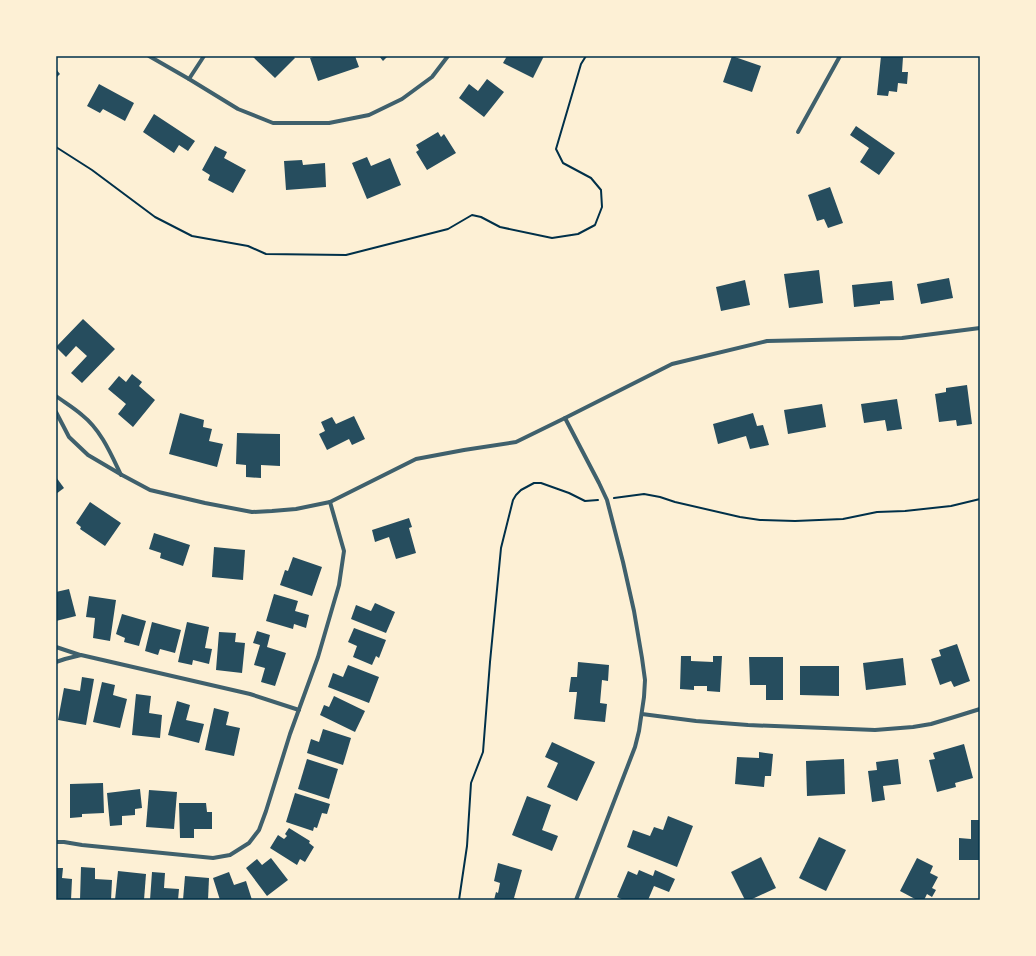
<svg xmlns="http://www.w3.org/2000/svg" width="1036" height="956" font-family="Commissioner,sans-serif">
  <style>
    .building { fill: #264d5e }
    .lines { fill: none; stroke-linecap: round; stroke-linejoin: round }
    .path { stroke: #003049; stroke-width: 2 }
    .minor { stroke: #3f606c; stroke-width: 4 }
    .neatline { fill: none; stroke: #003049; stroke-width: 1.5 }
  </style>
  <rect width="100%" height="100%" fill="#fdf0d5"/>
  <g class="building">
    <path d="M252 56H293L295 58 275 78Z"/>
    <path d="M316 56H355L359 67 318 81 310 58Z"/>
    <path d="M379 56H388L383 61Z"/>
    <path d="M507 56H544L533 78 503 63Z"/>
    <path d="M732 56 761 66 752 92 723 82Z"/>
    <path d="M881 56 903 57 902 72H908L907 84 898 83 897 92 889 91 888 96 877 95Z"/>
    <path d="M56 69 60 74 56 78Z"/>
    <path d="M487 79 504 92 484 117 459 98 469 84 478 91Z"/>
    <path d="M99 84 134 103 125 121 103 109 100 113 87 106Z"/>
    <path d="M154 114 195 141 188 151 179 145 174 153 143 132Z"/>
    <path d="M856 126 895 153 879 175 860 162 869 148 850 135Z"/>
    <path d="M438 132 441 137 444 134 456 153 427 170 416 152 419 150 416 145Z"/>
    <path d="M215 146 227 152 224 158 246 170 233 193 208 180 210 175 202 170Z"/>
    <path d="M367 157 371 166 390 158 401 185 367 199 352 163Z"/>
    <path d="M302 160 303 165 325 163 326 187 286 190 284 161Z"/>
    <path d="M830 187 843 223 828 228 824 219 817 221 808 195Z"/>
    <path d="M819 270 823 303 789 308 784 274Z"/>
    <path d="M949 278 953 298 921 304 917 284Z"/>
    <path d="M745 280 750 305 721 311 716 287Z"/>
    <path d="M892 281 894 300 880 301V304L854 307 852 285Z"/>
    <path d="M83 319 115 349 82 383 71 373 87 356 76 346 66 357 56 347Z"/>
    <path d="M132 374 142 382 139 386 155 400 133 427 118 414 126 404 108 389 119 376 126 382Z"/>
    <path d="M967 385 972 424 957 426 956 420 939 422 935 394 946 392V388Z"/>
    <path d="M897 399 902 429 887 431 885 420 864 423 861 404Z"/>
    <path d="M822 404 826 427 788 434 784 410Z"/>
    <path d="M180 413 204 420 203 427 212 429 209 441 223 444 217 467 169 454Z"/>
    <path d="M753 413 757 426 763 425 769 445 750 449 746 436 718 444 713 424Z"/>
    <path d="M354 416 365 439 352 445 349 439 327 450 319 434 325 431 321 422 332 417 336 424Z"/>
    <path d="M237 433 280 434V466L261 465V478L246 477V465L236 464Z"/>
    <path d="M56 477 64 488 56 494Z"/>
    <path d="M90 502 121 523 105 546 80 529 81 527 76 523Z"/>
    <path d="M409 518 412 527 409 528 416 553 396 559 389 537 375 542 372 530Z"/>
    <path d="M154 533 190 545 183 566 160 558 161 553 149 549Z"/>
    <path d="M214 547 245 550 243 580 212 577Z"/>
    <path d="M293 557 322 567 312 596 280 585 285 570 288 571Z"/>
    <path d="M69 589 76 616 56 621V592Z"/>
    <path d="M274 594 298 601 295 611 309 615 306 628 294 624 293 629 266 621Z"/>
    <path d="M89 596 116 600 110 641 93 638 95 618 86 617Z"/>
    <path d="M375 603 395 612 386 633 351 619 356 605 371 611Z"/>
    <path d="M122 614 146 621 139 646 124 642 125 638 116 634Z"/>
    <path d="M152 622 181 630 175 653 160 649 158 655 145 651Z"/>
    <path d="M187 622 209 627 205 648 212 649 209 664 193 660 192 665 178 662Z"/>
    <path d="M354 628 386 640 379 658 376 656 372 665 353 657 357 646 348 642Z"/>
    <path d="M257 631 270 635 267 647 286 653 275 686 261 682 265 668 254 665 260 645 253 643Z"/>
    <path d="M219 632 236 633 235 642 245 643 242 673 216 670Z"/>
    <path d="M957 644 970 681 954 687 951 681 940 685 931 659 941 656 939 650Z"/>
    <path d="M681 656H691V661L713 662V656H722L720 692 707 691V686H694V690L680 689Z"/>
    <path d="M749 657H783V700H766V685H750Z"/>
    <path d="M903 658 906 685 866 690 863 663Z"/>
    <path d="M578 662 609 665 608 681 602 680 600 703 607 704 605 722 574 719 577 692H569L571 677H577Z"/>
    <path d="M348 665 379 677 369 703 328 687 333 673 343 677Z"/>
    <path d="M800 666H839V696L800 695Z"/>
    <path d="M82 677 94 679 86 725 58 720 64 688 80 691Z"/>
    <path d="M102 682 115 685 113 695 127 699 120 728 93 722Z"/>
    <path d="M136 694 151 696 149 713 162 715 160 738 132 735Z"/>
    <path d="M334 696 365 711 355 732 320 715 324 705 329 707Z"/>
    <path d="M177 701 190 705 186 720 204 724 199 743 168 735Z"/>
    <path d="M214 708 229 712 226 725 240 728 234 756 205 750Z"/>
    <path d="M323 729 351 738 343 765 307 753 311 739 319 742Z"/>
    <path d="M552 742 595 762 577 801 547 787 558 763 545 757Z"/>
    <path d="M964 744 973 778 955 783 956 787 937 792 929 760 935 759 933 753Z"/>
    <path d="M759 752 773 754 771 776H765L764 787 735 784 737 757 759 758Z"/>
    <path d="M307 759 338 769 329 799 298 789Z"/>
    <path d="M844 759 845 794 807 796 806 761Z"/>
    <path d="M898 759 901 784 883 786 885 800 872 802 868 771 877 770 876 762Z"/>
    <path d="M103 783 104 813 82 814V817L70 818V784Z"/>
    <path d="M140 789 142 808 135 809V815L122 816V825L110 826 107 793Z"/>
    <path d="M149 790 177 792 174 829 146 827Z"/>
    <path d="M295 793 330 804 327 814 322 813 317 828 314 827 313 831 286 822Z"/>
    <path d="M527 796 551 805 542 830 558 836 552 851 512 835Z"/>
    <path d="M179 803H206L207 812H212V829H194V838H180Z"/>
    <path d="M668 816 693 826 677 867 627 847 633 830 650 836 654 827 663 830Z"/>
    <path d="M971 820H980V860H959V838L971 839Z"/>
    <path d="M289 828 310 841 309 843 314 847 305 862 300 859 297 865 270 848 278 835 284 839 287 836 285 834Z"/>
    <path d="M819 837 846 850 826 891 799 878Z"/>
    <path d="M761 857 776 888 750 900H745L731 872Z"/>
    <path d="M271 858 288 880 267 896 246 868 257 859 262 865Z"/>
    <path d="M917 858 933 866 930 873 938 877 932 888 936 890 932 897 927 894 924 900H917L900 891Z"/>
    <path d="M498 863 522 870 514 898 521 900H494L496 892 498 893 500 883 494 881Z"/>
    <path d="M81 867 95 868V879L112 880 111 900H80Z"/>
    <path d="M56 868H63L62 878 72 879 71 900H56Z"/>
    <path d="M639 870 653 876 655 870 675 879 669 892 654 886 648 900H624L617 897 628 871 637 875Z"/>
    <path d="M118 871 146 874 144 900H115Z"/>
    <path d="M152 872 165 873 164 888 179 889 178 900H150Z"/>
    <path d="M229 872 234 885 246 881 252 900H220L213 878Z"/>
    <path d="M185 876 209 878 208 900H183Z"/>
  </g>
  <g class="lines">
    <g class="path">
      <path d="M56 147 92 170 155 217 192 236 248 246 266 254 346 255 448 229 472 215 481 217 500 227 552 238 578 234 595 225 602 207 601 190 591 178 563 163 556 149 581 64 586 56"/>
      <path d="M614 498 644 494 660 497 675 502 740 517 760 520 795 521 843 519 877 512 905 511 951 506 980 499"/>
      <path d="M459 900 467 846 471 783 483 752 490 662 501 548 513 500 516 495 521 490 534 483H541L569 493 585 501 598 500"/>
    </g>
    <g class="minor">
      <path d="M149 56 189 79 238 109 273 123H329L369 115 402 99 432 77 448 56"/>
      <path d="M189 79 204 56"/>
      <path d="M798 132 840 56"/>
      <path d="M56 396C64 402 74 408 82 415 101 430 111 454 121 475"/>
      <path d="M56 412 69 437 88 455 122 475 150 490 205 503 252 512 272 511 296 509 330 502 416 459 464 450 516 442 565 418 672 364 767 341 902 338 980 328"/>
      <path d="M565 418 599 483 607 500 623 562 634 611 642 658 645 680 644 697 639 731 635 747 576 900"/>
      <path d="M56 647 80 655"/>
      <path d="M56 662 65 659 81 655 250 694 299 710"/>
      <path d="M642 714 696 721 748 725 875 730 913 727 931 724 951 718 980 709"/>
      <path d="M56 842H64L82 845 213 858 230 855 249 843 259 830 266 811 290 734 318 657 339 585 344 551 330 502"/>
    </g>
  </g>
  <rect width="1036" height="956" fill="none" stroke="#fdf0d5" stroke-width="114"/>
  <rect x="57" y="57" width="922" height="842" class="neatline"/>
</svg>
